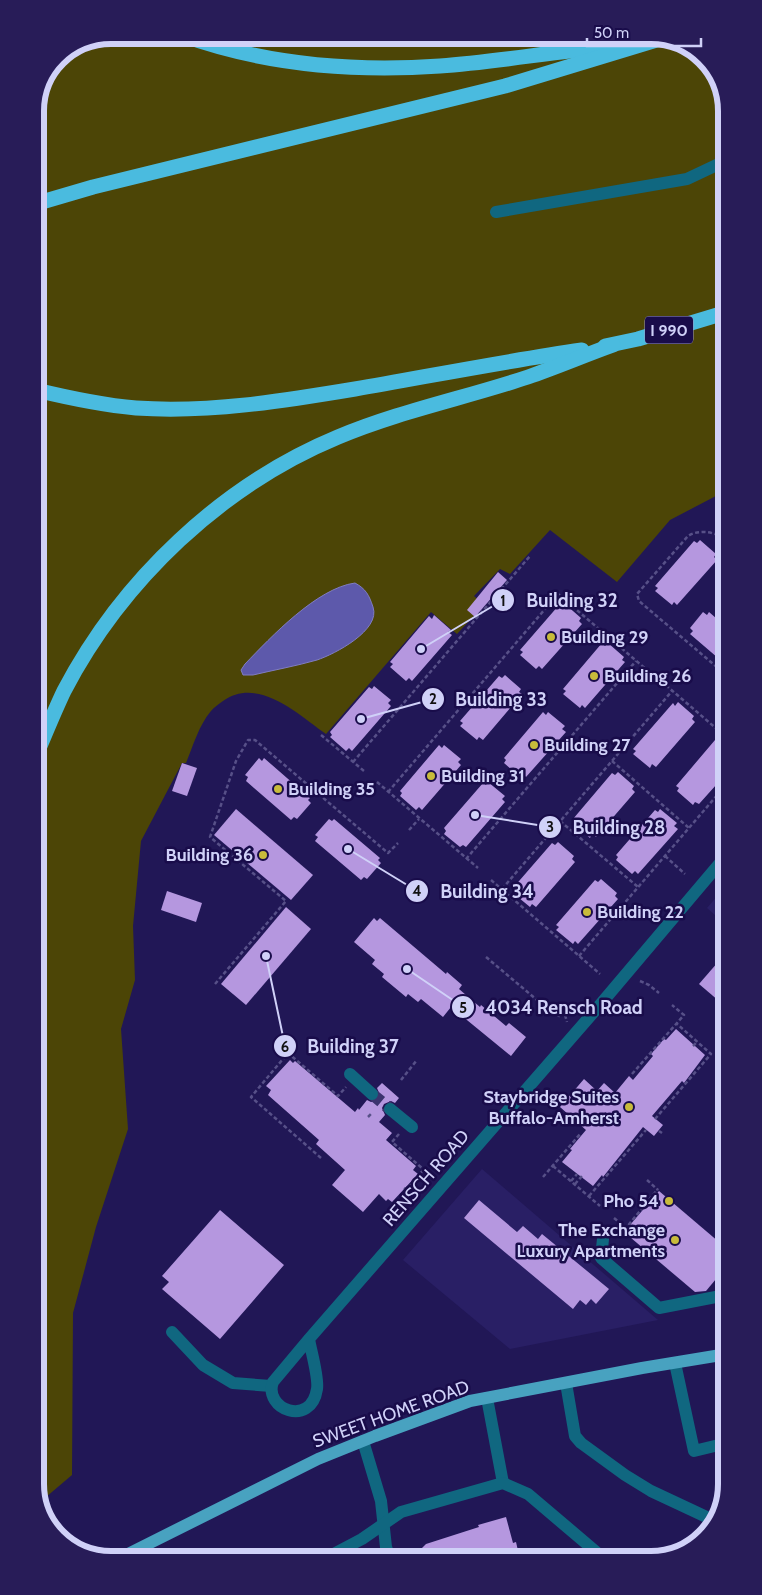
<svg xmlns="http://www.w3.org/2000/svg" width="762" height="1595" font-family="Cabin,sans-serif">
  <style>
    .built { fill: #291f65 }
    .green { fill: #4c4506 }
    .water { fill: #5d59ab; stroke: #807dc2 }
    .building { fill: #b597df }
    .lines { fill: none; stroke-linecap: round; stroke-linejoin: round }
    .minor-tunnel { stroke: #3b336e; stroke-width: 12; stroke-dasharray: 12 6; stroke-linecap: butt }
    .path { stroke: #575088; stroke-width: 2.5; stroke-dasharray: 4 2.5; stroke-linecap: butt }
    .minor { stroke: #106780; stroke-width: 12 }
    .major { stroke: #48a2c0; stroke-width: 12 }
    .highway { stroke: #4abbdf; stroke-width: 15 }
    .poi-dot { fill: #c8bb3b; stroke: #190c4a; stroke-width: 2 }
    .labels { text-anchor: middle; stroke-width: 5; stroke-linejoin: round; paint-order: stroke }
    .shield { fill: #190c4a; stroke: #9996c4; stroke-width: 1 }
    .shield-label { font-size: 16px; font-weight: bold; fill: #d0d1f8 }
    .poi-label { font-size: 18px; font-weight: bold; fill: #d0d1f8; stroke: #190c4a; text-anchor: start }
    .street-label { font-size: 18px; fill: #d0d1f8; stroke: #190c4a }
    .rim { fill: none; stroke: #d0d1f8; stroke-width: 6 }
    .leader { fill: none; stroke: #d0d1f8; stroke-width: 2 }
    .callout-dot { fill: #d0d1f8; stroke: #190c4a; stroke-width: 2 }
    .mark-label { font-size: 15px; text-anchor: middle; font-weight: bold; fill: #111 }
    .callout-label { font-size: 19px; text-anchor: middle; font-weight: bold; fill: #d0d1f8; stroke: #190c4a; stroke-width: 5; stroke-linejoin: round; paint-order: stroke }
  </style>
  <rect width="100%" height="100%" fill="#211756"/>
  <g class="built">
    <path d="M725 887V924L707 908Z"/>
    <path d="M482 1169 658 1320 510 1349 403 1260Z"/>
  </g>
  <path class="green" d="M111 35H656L697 51 723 86 724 490 714 497 670 520 617 582 550 530 510 574 500 569 474 596 484 605 457 634 431 612 326 734C298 714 258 676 223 701 219 704 214 707 211 711 199 725 193 746 186 763H182L141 841 133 926 135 980 121 1029 128 1129 96 1227 73 1313 72 1475 39 1503 35 107 58 57Z"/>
  <path class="water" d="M355 583C366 589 369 595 373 607 381 630 335 654 317 660 296 666 274 670 253 675H243L241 670 245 664C271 637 317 588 355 583Z"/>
  <g class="building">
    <path d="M700 540 716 554 714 557 717 560 677 605 674 602 672 605 655 591 658 588 655 586 694 541 697 543Z"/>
    <path d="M498 572 507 580 475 617 467 610Z"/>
    <path d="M565 604 581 618 579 621 582 624 542 669 539 666 536 669 520 655 523 652 520 650 559 605 562 607Z"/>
    <path d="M703 612 707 615 709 612 724 625 725 664 690 634 693 631 690 628Z"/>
    <path d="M434 615 451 630 448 632 452 635 412 681 409 678 406 681 390 667 393 664 390 662 429 616 432 619Z"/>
    <path d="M602 643 605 646 608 643 624 657 622 660 625 662 585 708 582 705 580 708 563 694 566 691 563 689Z"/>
    <path d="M505 675 521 689 519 692 522 694 483 740 479 737 477 740 460 726 463 723 460 721 499 676 502 678Z"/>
    <path d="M374 686 391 700 388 703 391 706 352 751 349 748 346 751 330 737 332 735 330 732 369 687 372 689Z"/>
    <path d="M678 702 694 716 692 719 695 722 656 767 652 764 650 768 633 754 636 751 633 749 673 703 675 706Z"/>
    <path d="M543 712 546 715 548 712 565 726 562 729 566 732 526 777 523 774 520 777 504 763 506 760 504 758Z"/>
    <path d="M725 735V775L699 804 695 802 693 805 677 791 679 788 676 786 715 740 718 742Z"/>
    <path d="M439 745 442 748 444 745 461 759 458 762 461 765 422 810 419 807 416 810 400 796 402 793 400 791Z"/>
    <path d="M259 758 262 761 264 758 310 798 308 800 311 803 297 819 294 817 291 820 246 781 248 777 245 775Z"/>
    <path d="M182 763 197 768 187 796 172 791Z"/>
    <path d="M618 772 634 786 632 789 635 792 596 837 592 834 590 838 573 824 576 821 573 819 612 773 615 775Z"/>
    <path d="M488 782 505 796 502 799 505 802 466 847 463 845 460 847 444 834 446 831 444 828 483 783 486 785Z"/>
    <path d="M236 809 313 875 291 900 214 835Z"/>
    <path d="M660 809 677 823 674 826 678 829 638 874 635 871 632 874 616 860 618 857 616 855 655 810 658 812Z"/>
    <path d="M329 819 332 821 334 819 380 858 378 860 381 863 367 879 364 877 361 880 315 841 318 837 315 835Z"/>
    <path d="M558 842 574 856 572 859 575 862 536 907 532 904 530 907 513 893 516 890 513 888 552 843 555 845Z"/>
    <path d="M601 879 617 893 615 896 618 899 578 944 575 941 573 944 556 930 559 927 556 925 595 880 598 882Z"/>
    <path d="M167 891 202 903 196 922 161 910Z"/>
    <path d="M286 907 311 929 246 1005 221 984Z"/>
    <path d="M374 918 377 921 380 918 446 974 447 972 462 985 459 989 480 1007 481 1005 506 1026 509 1023 526 1037 511 1056 451 1007 443 1017 421 999 418 1002 408 994 406 997 382 977 384 974 372 964 375 960 354 942Z"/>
    <path d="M725 954 726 1007 699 984Z"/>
    <path d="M676 1029 705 1055 684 1083 682 1081 652 1116 663 1125 654 1136 643 1127 603 1177 602 1175 593 1186 562 1162 572 1150 570 1149 586 1130 560 1107 584 1079 597 1091 604 1083 615 1093 629 1076 633 1080 653 1056 651 1054 664 1039 666 1040Z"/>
    <path d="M290 1060 293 1063 295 1061 355 1112 358 1108 359 1110 367 1100 371 1102 378 1100 380 1095 377 1088 382 1083 399 1098 395 1103 391 1101 384 1104 382 1108 385 1115 379 1122 392 1133 386 1140 416 1166 413 1170 418 1174 392 1202 388 1199 386 1201 379 1194 363 1212 332 1185 345 1170 316 1144 319 1140 268 1095 271 1090 266 1086Z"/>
    <path d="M659 1191 726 1248V1267L706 1291 695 1292 624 1232Z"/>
    <path d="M479 1200 517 1232 523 1226 538 1239 542 1234 609 1289 596 1304 591 1299 586 1305 580 1300 573 1309 464 1218Z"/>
    <path d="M220 1210 284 1265 220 1339 162 1289 169 1282 162 1276Z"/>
    <path d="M506 1517 513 1543 516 1542 519 1555 510 1557 419 1558 422 1548 426 1544 479 1527 478 1525Z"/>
  </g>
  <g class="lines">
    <path class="minor-tunnel" d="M372 1094 390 1109"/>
    <g class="path">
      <path d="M724 538C714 532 699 529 688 536L637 594 639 601 725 674"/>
      <path d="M661 681 725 736"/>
      <path d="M321 735 364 771"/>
      <path d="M612 761 689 828"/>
      <path d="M353 762 530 556"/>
      <path d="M377 782 478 868"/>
      <path d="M388 792 558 594 647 670"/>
      <path d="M560 821 638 887"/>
      <path d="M409 830 419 819"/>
      <path d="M665 856 685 874"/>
      <path d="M466 859 636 661"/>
      <path d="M491 880 600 974"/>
      <path d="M502 889 672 691"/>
      <path d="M579 956 725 786"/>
      <path d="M486 957 537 1000 562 1018"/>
      <path d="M640 981 649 985 659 993"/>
      <path d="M215 984 286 901 210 837 236 761 248 740H255L388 853 398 843"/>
      <path d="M565 1015 567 1022"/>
      <path d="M693 1046 697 1042"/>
      <path d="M632 1074 684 1015 672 1005"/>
      <path d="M401 1080 417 1060"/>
      <path d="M368 1117 372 1113"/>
      <path d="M655 1119 711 1054 676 1023"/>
      <path d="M659 1131 662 1133"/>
      <path d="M399 1134 392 1142 430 1175"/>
      <path d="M321 1158 251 1097 288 1053 338 1096 346 1087"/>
      <path d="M553 1166 600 1206"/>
      <path d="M543 1177 581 1133"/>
      <path d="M647 1180 658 1190"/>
      <path d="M571 1181 577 1174"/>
      <path d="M575 1184 582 1176"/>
      <path d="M404 1188 407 1190 424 1169"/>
      <path d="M589 1196 646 1130"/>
      <path d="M614 1218 626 1228 658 1189"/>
    </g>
    <g class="minor">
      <path d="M496 212 687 179 723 162"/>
      <path d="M350 1074 372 1094"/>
      <path d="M390 1109 412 1127"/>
      <path d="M603 1239 601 1258 659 1308 726 1295"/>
      <path d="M172 1332 203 1365 233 1383 271 1386"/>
      <path d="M309 1339C311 1351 319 1378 317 1389 311 1428 263 1409 273 1382L309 1339 599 1006 725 857"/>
      <path d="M675 1363 694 1451 727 1443"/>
      <path d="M566 1383 575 1436 581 1443 625 1475 651 1491 715 1521"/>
      <path d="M487 1398 503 1483"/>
      <path d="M363 1441 381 1501 386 1547 390 1558"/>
      <path d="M326 1558 362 1539 401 1512 503 1483 528 1494 601 1556"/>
    </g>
    <path class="major" d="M116 1560 318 1459 375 1436 470 1401 642 1368 727 1354"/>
    <g class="highway">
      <path d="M182 35C265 65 353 72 440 66 496 62 551 52 607 47"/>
      <path d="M35 204 93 187 505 86 663 38"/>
      <path d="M605 346 638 339 724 313"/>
      <path d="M36 390C69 398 102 405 136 408 209 413 283 401 355 389 430 376 506 361 582 350"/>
      <path d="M37 753C46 732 54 712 64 691 122 580 222 485 338 437 400 411 465 398 528 377 557 367 585 355 613 345"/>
    </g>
  </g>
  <g class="poi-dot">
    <circle cx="551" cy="637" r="5"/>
    <circle cx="594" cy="676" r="5"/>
    <circle cx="534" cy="745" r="5"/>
    <circle cx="431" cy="776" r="5"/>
    <circle cx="278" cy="789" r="5"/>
    <circle cx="263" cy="855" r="5"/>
    <circle cx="587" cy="912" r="5"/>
    <circle cx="629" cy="1107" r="5"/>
    <circle cx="669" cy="1201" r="5"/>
    <circle cx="675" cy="1240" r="5"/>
  </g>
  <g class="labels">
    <rect class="shield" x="645" y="316.5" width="48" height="27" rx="4"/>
    <g class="shield-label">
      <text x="669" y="336">I 990</text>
    </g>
    <g class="poi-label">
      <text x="561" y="643">Building 29</text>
      <text x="604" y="682">Building 26</text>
      <text x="544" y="751">Building 27</text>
      <text x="441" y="782">Building 31</text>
      <text x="288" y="795">Building 35</text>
      <text x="253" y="861" text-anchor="end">Building 36</text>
      <text x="597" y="918">Building 22</text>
      <text x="619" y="1103" text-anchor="end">Staybridge Suites<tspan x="619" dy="21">Buffalo-Amherst</tspan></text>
      <text x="659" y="1207" text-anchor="end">Pho 54</text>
      <text x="665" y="1236" text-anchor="end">The Exchange<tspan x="665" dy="21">Luxury Apartments</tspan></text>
    </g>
    <g class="street-label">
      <text transform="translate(426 1178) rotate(-49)" y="6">RENSCH ROAD</text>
      <text transform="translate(391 1414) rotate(-20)" y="6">SWEET HOME ROAD</text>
    </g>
  </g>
  <path d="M0 0H762V1595H0ZM111 44H651A67 67 0 0 1 718 111V1484A67 67 0 0 1 651 1551H111A67 67 0 0 1 44 1484V111A67 67 0 0 1 111 44Z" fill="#281c58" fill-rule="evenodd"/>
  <path class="rim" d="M111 44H651A67 67 0 0 1 718 111V1484A67 67 0 0 1 651 1551H111A67 67 0 0 1 44 1484V111A67 67 0 0 1 111 44Z"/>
  <path class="leader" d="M421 649L503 600M361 719L433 699M475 815L550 827M348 849L417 891M407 969L463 1007M266 956L285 1046"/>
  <g class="callout-dot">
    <circle cx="421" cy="649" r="5"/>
    <circle cx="361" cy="719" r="5"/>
    <circle cx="475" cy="815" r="5"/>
    <circle cx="348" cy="849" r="5"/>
    <circle cx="407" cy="969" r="5"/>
    <circle cx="266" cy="956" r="5"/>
    <circle cx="503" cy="600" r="12"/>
    <circle cx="433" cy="699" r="12"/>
    <circle cx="550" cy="827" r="12"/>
    <circle cx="417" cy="891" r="12"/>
    <circle cx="463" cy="1007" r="12"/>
    <circle cx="285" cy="1046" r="12"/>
  </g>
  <g class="mark-label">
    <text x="503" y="606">1</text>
    <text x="433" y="704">2</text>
    <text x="550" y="832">3</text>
    <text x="417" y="896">4</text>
    <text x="463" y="1013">5</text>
    <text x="285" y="1052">6</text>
  </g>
  <g class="callout-label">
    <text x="572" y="607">Building 32</text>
    <text x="501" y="706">Building 33</text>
    <text x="619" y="834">Building 28</text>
    <text x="487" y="898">Building 34</text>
    <text x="564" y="1014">4034 Rensch Road</text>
    <text x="353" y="1053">Building 37</text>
  </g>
  <path d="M587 38v8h114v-8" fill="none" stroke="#d0d1f8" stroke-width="2.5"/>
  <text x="594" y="38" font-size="15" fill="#d0d1f8" stroke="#190c4a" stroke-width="4" paint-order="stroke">50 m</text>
</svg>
